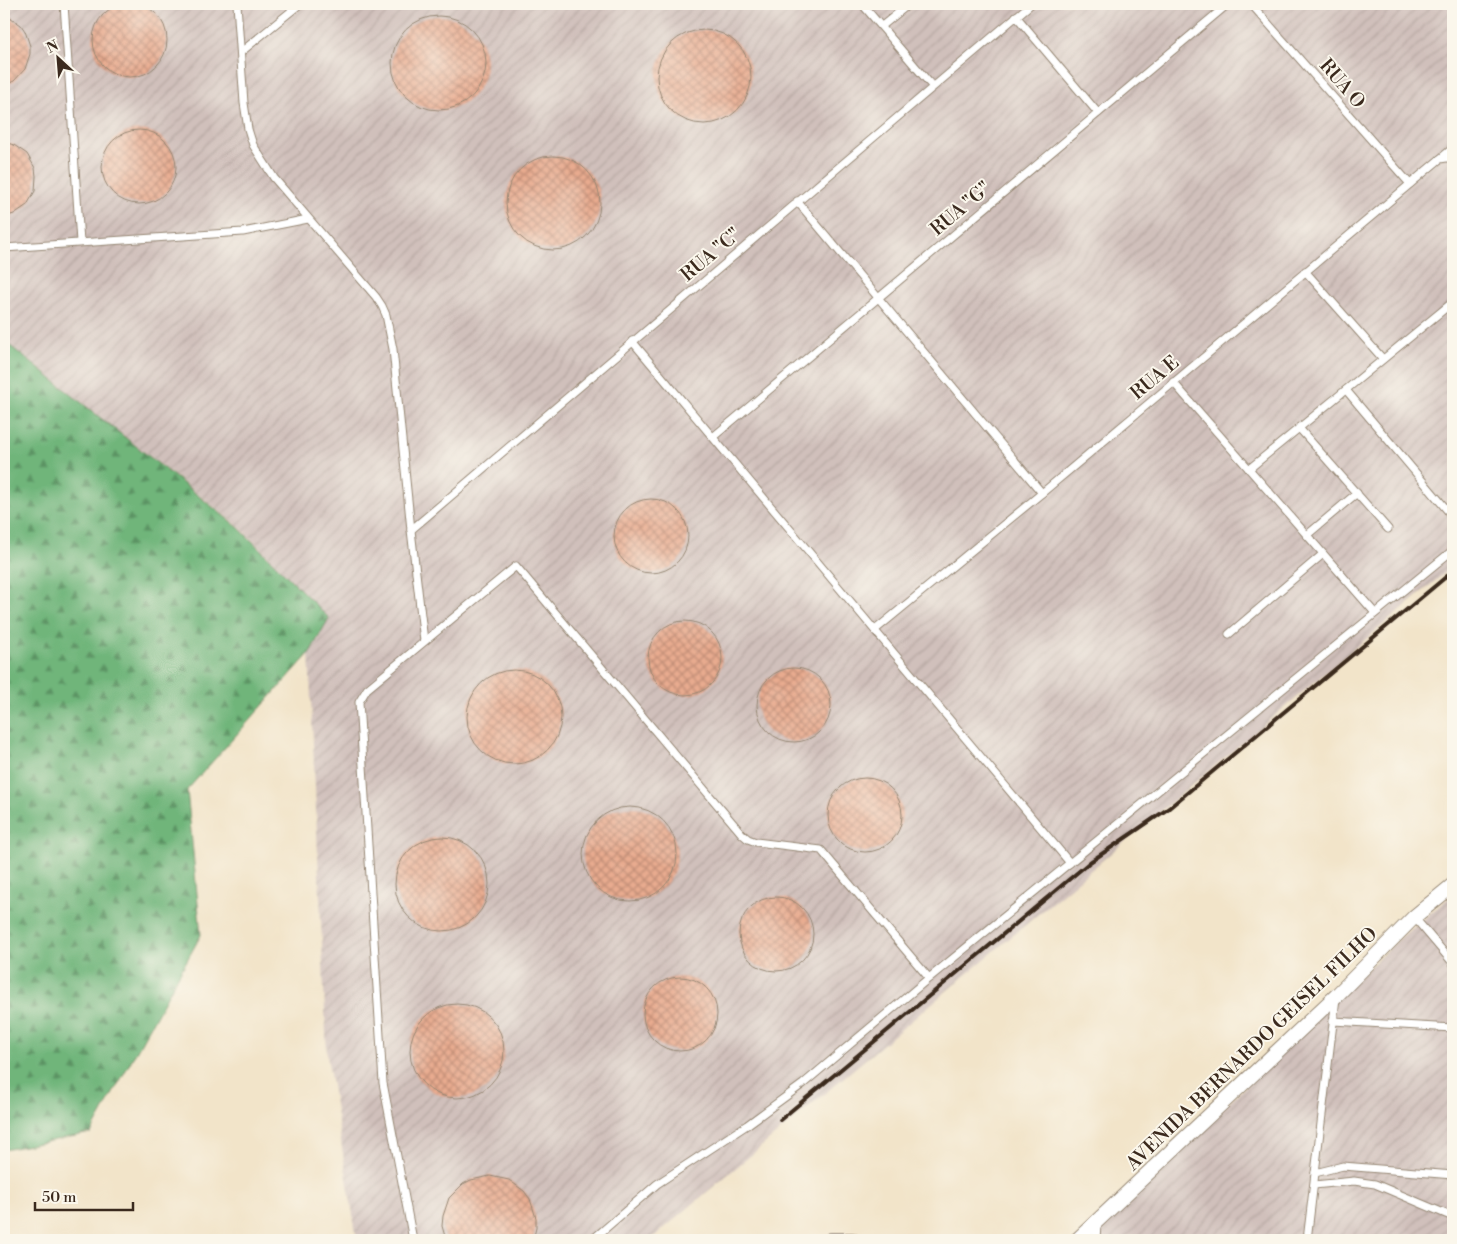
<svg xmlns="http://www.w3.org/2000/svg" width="1457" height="1244" font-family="'Libre Bodoni',serif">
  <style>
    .industrial { fill: url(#industrial-furrows) }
    .forest { fill: url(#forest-firs); stroke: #55704c }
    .building { fill: url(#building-cross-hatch) }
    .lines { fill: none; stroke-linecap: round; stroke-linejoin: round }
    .service-casing { stroke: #968774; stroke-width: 9 }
    .minor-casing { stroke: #968774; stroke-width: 16 }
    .service { stroke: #fff; stroke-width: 7 }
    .minor { stroke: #fff; stroke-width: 14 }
    .rail { stroke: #3b2a1e; stroke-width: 4 }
    .labels { text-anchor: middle; stroke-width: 4; stroke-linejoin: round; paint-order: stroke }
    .street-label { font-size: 19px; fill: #3b2a1e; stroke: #fbf7ec }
  </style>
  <defs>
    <pattern id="industrial-furrows" width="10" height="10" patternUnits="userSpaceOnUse" patternTransform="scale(1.25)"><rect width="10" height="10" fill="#d0c0bb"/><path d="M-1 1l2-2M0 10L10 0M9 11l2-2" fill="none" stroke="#b4a5a0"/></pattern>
    <pattern id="forest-firs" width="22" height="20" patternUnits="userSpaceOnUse" patternTransform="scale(1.25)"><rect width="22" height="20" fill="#6fb57a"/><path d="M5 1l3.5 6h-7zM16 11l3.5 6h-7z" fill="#5c9363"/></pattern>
    <pattern id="building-cross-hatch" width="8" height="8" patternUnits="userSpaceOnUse" patternTransform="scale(1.25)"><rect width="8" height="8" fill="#e8ab8f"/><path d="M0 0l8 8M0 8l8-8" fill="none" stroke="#bd8b74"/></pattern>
  </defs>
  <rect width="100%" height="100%" fill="#fbf7ec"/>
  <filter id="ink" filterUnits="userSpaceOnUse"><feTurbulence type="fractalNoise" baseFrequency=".02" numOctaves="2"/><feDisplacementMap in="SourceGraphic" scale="10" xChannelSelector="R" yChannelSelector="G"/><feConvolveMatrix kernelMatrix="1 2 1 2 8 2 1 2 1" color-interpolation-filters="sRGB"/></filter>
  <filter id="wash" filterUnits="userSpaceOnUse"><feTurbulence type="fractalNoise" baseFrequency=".0096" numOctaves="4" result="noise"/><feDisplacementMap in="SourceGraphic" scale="20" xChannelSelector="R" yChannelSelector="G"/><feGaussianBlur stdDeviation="1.12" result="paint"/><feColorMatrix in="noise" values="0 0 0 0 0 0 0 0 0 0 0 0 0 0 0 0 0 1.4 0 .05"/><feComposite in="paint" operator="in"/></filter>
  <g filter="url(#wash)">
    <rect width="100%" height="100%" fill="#f2e4c9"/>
    <g class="industrial">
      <path d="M4 4H1453V566L650 1240H357L327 1055 309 654 329 618 239 527 4 341Z"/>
      <path d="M1453 894V1240H1085L1398 940Z"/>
    </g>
    <path class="forest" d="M4 341 239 528 329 618 309 654 187 790 201 935 91 1133 4 1150Z"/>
    <g id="blocks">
      <g class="building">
        <circle cx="130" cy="40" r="37"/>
        <path d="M4 13 21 25 25 31 30 46V54L25 69 14 81 4 86Z"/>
        <circle cx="439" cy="63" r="47"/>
        <circle cx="704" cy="77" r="47"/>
        <circle cx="139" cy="167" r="37"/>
        <path d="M4 142 14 145 27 154 35 168 36 176 35 191 27 205 14 214 4 217Z"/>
        <circle cx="553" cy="203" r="47"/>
        <circle cx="651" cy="536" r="37"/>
        <circle cx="685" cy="658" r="37"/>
        <circle cx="794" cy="705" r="37"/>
        <circle cx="514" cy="717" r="47"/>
        <circle cx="865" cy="815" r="37"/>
        <circle cx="630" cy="854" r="47"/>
        <circle cx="442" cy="884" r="47"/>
        <circle cx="776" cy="934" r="37"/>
        <circle cx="680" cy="1014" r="37"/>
        <circle cx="457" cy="1051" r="47"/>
        <path d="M490 1176 509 1180 524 1191 530 1199 536 1218V1228L533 1240H446L442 1226 443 1216 449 1198 463 1184 471 1180Z"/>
      </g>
    </g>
  </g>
  <g filter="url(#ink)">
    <use href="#blocks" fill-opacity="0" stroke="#968774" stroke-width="1"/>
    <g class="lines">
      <g class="service-casing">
        <g id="service">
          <path d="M64 4 80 242"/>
          <path d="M237 4 244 103 248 129 253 145 274 178 376 297 382 306 386 315 393 349 411 530 424 641"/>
          <path d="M862 4 932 86"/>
          <path d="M1251 4 1410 184"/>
          <path d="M1016 16 1098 113"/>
          <path d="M882 26 909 4"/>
          <path d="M241 52 300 4"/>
          <path d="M1440 159 1453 157"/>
          <path d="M797 201 1042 493"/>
          <path d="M4 248 243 232 308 219"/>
          <path d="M1305 271 1383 359"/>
          <path d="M632 341 1070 863"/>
          <path d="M1173 382 1375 613"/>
          <path d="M1346 390 1453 517"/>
          <path d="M1299 428 1388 529"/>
          <path d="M713 437 1228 4"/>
          <path d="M1249 469 1453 302"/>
          <path d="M411 530 1031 4"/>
          <path d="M1307 535 1357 493"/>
          <path d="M875 630 1042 493 1453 148"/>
          <path d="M1229 634 1323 554"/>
          <path d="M1414 917 1453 963"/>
          <path d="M1333 1021 1453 1028"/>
          <path d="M1315 1173 1343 1166 1453 1175"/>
          <path d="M1314 1185 1354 1181 1375 1184 1453 1217"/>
          <path d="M413 1240 383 1083 359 702 367 689 516 566 742 834 748 839 756 842 821 850 929 978"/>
          <path d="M592 1240 657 1184 747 1125 803 1084 929 978 1453 550"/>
          <path d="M1096 1240 1097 1223"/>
          <path d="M1307 1240 1336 998"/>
        </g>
      </g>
      <g class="minor-casing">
        <g id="minor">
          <path d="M831 1240H852"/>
          <path d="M1077 1240 1337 995 1414 917 1453 885"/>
        </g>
      </g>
      <use href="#service" class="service"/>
      <use href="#minor" class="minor"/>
      <path class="rail" d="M780 1120 1090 862 1169 808 1453 571"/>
    </g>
  </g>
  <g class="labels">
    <g class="street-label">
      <text transform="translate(1343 83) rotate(49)" y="7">RUA O</text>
      <text transform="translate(960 208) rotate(-40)" y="7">RUA "G"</text>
      <text transform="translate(710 254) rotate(-40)" y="7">RUA "C"</text>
      <text transform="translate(1154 377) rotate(-40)" y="7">RUA E</text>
      <text transform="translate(1251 1048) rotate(-44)" y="7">AVENIDA BERNARDO GEISEL FILHO</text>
    </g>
  </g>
  <rect width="1457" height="1244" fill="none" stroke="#fbf7ec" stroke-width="20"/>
  <g transform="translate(58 58) rotate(334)" stroke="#fbf7ec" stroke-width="4" paint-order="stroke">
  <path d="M0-4L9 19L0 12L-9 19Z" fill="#3b2a1e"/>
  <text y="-8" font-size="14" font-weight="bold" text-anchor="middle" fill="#3b2a1e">N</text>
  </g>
  <path d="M35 1202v8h98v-8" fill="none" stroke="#3b2a1e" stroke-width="2.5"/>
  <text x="42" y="1202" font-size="15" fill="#3b2a1e" stroke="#fbf7ec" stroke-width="4" paint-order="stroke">50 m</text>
</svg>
